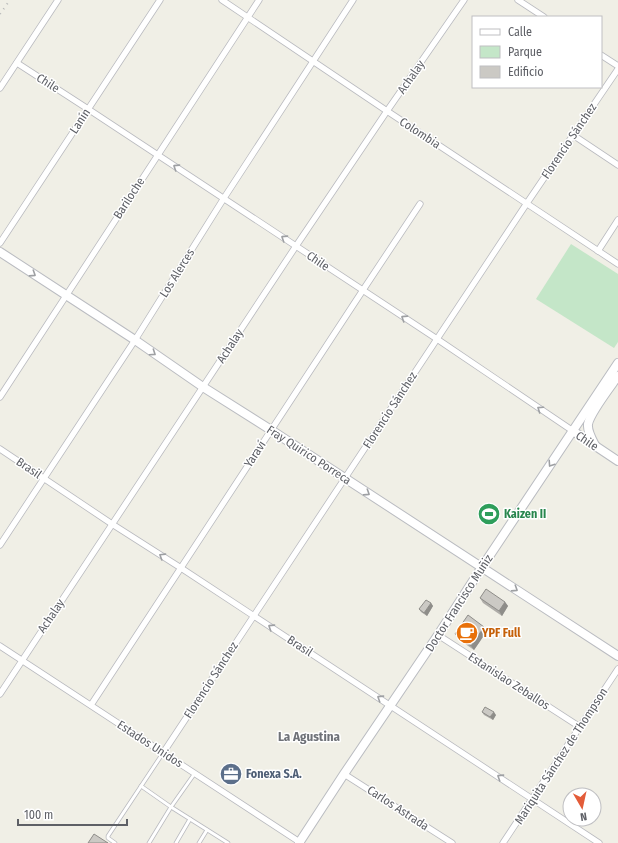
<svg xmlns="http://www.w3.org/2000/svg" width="618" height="843" font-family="'Fira Sans Condensed',sans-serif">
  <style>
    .green { fill: #c4e6c8 }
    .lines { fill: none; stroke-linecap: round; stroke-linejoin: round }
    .service-casing { stroke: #b9babf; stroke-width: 4.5 }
    .minor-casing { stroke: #b9babf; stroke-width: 7 }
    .secondary-casing { stroke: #babcc1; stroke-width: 10 }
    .service { stroke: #fff; stroke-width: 3 }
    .minor { stroke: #fff; stroke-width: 5.5 }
    .secondary { stroke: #fff; stroke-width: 8 }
    .rail { stroke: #b6b7b7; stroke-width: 2; stroke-dasharray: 1 5; stroke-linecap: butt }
    .wall { fill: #afada9 }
    .shaded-wall { fill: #8e8d89 }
    .building { fill: #cbc9c4; stroke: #8e8d89 }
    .oneway { stroke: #9ea0a3 }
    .labels { text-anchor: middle; stroke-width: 3; stroke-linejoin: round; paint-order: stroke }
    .street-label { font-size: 12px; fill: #5e6066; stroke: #fff }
    .leisure-label { font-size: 12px; font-weight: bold; fill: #27864d; stroke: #fff; text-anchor: start }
    .food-label { font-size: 12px; font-weight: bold; fill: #c56008; stroke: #fff; text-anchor: start }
    .service-label { font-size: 12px; font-weight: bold; fill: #4e5e75; stroke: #fff; text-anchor: start }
    .neighbourhood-label { font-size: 13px; font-weight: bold; fill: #6f7278; stroke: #fff }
  </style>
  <rect width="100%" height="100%" fill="#f0efe6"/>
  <path class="green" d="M571 244 618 274V342L614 348 536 299Z"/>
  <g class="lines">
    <g class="service-casing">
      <g id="service">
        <path d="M141 786 171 807 228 843"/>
        <path d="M115 843 108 838V836L163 753"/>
        <path d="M149 843 171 807 195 773"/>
        <path d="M176 843 190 819"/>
        <path d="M199 843 207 830"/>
      </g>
    </g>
    <g class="minor-casing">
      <g id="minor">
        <path d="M222 0 387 111 618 264"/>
        <path d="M518 0 544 17"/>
        <path d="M601 55 618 66"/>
        <path d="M17 63 88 109 437 339 573 431"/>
        <path d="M0 88 58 0"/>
        <path d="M573 135 618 165"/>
        <path d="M0 243 160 0"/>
        <path d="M598 251 618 220"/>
        <path d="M0 397 259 0"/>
        <path d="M0 449 112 524 181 568 599 843"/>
        <path d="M0 545 135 340 224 198 353 0"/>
        <path d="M438 635 580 727"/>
        <path d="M0 646 301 843"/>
        <path d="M0 694 296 246 387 111 464 0"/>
        <path d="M91 705 363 290 420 204"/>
        <path d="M163 753 527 203 618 69"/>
        <path d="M344 774 452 843"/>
        <path d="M503 843 618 669"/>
      </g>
    </g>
    <g class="secondary-casing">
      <g id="secondary">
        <path d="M0 252 135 340 203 387 271 430 618 656"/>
        <path d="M573 431 618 461"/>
        <path d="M596 447C593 441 587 432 588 424 590 413 611 386 618 376"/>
        <path d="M299 843 344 774 438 635 482 567 618 363"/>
      </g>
    </g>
    <use href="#service" class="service"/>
    <use href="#minor" class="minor"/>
    <use href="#secondary" class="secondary"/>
    <path class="rail" d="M0 14 10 0"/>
  </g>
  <g class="wall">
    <path d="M480 598 505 602 508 606 502 616 483 603Z"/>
    <path d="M431 603 433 606 427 616 421 612 419 609Z"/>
    <path d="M487 631 474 650 458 639 455 634Z"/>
    <path d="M482 712 496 715 493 720 484 715Z"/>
  </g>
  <g class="shaded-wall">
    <path d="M505 602 508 606 502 616 499 611Z"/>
    <path d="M431 603 433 606 427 616 424 613Z"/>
    <path d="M484 627 487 631 474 650 471 646Z"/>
    <path d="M494 712 496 715 493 720 490 717Z"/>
  </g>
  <g class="building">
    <path d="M486 589 505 602 499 611 480 598Z"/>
    <path d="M426 600 431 603 424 613 419 609Z"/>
    <path d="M468 615 484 627 471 646 455 634Z"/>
    <path d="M485 707 494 712 490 717 482 712Z"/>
    <path d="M94 834 108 843H88Z"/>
  </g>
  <defs><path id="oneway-chevron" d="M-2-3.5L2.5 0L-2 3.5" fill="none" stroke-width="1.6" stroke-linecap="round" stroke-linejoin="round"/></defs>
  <g class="oneway">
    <use href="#oneway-chevron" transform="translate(176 167) rotate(-147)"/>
    <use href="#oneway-chevron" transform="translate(284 238) rotate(-147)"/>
    <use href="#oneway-chevron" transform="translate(33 274) rotate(33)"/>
    <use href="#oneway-chevron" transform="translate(404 318) rotate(-147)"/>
    <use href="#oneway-chevron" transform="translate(153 353) rotate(34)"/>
    <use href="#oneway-chevron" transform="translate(540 409) rotate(-146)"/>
    <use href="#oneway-chevron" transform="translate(551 464) rotate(124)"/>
    <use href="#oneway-chevron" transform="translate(367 493) rotate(33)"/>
    <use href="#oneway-chevron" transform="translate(162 556) rotate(-148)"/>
    <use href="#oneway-chevron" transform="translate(515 589) rotate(33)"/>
    <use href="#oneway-chevron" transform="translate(271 627) rotate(-147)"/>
    <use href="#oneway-chevron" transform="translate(380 698) rotate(-147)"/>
    <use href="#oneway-chevron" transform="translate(500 777) rotate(-147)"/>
  </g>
  <defs>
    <g id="stadium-disc" transform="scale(1.15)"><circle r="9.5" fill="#2e9e5b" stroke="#fff"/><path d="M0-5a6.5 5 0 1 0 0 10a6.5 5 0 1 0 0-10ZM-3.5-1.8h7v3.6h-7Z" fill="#fff"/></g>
    <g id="cafe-disc" transform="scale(1.15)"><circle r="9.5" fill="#e8710a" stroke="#fff"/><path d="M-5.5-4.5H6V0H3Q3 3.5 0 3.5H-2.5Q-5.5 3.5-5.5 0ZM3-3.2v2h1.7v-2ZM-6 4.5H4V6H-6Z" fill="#fff"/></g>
    <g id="office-disc" transform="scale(1.15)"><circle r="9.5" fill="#5c6f8a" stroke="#fff"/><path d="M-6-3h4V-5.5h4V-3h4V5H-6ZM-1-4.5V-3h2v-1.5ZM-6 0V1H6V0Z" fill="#fff"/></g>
  </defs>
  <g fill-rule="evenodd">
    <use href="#stadium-disc" x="489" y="514"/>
    <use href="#cafe-disc" x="467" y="633"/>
    <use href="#office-disc" x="231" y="774"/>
  </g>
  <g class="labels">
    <g class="street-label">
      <text transform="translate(411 77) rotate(-55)" y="4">Achalay</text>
      <text transform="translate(48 83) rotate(32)" y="4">Chile</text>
      <text transform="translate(80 121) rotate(-57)" y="4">Lanín</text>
      <text transform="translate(420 133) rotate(33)" y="4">Colombia</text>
      <text transform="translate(569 141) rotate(-56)" y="4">Florencio Sánchez</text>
      <text transform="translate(129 198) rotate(-57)" y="4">Bariloche</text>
      <text transform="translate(318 261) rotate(34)" y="4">Chile</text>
      <text transform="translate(177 273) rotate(-58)" y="4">Los Alerces</text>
      <text transform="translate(230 346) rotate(-57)" y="4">Achalay</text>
      <text transform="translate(390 410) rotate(-57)" y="4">Florencio Sánchez</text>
      <text transform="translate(587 441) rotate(34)" y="4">Chile</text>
      <text transform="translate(255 454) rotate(-57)" y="4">Yaraví</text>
      <text transform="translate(309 455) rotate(33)" y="4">Fray Quirico Porreca</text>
      <text transform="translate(29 468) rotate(34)" y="4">Brasil</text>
      <text transform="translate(459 603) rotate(-57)" y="4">Doctor Francisco Muñiz</text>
      <text transform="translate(51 616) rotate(-56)" y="4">Achalay</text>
      <text transform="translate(300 646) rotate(33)" y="4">Brasil</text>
      <text transform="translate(211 680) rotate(-57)" y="4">Florencio Sánchez</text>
      <text transform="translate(509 681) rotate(33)" y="4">Estanislao Zeballos</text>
      <text transform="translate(150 744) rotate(33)" y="4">Estados Unidos</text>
      <text transform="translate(561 756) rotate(-57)" y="4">Mariquita Sánchez de Thompson</text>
      <text transform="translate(398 808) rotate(33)" y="4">Carlos Astrada</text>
    </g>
    <g class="leisure-label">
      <text x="504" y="518">Kaizen II</text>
    </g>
    <g class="food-label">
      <text x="482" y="637">YPF Full</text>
    </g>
    <g class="service-label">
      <text x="246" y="778">Fonexa S.A.</text>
    </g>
    <g class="neighbourhood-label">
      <text x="309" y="741">La Agustina</text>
    </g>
  </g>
  <rect x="472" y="16" width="130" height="72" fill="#ffffff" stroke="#bfbfc2"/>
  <rect x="480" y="29" width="20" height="6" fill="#ffffff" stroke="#bfbfc2"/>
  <text x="508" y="36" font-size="12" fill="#5e6066">Calle</text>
  <rect x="480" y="46" width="20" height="12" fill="#c4e6c8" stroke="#bfbfc2"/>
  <text x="508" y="56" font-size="12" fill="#5e6066">Parque</text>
  <rect x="480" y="66" width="20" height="12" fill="#cbc9c4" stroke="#bfbfc2"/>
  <text x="508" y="76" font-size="12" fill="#5e6066">Edificio</text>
  <g transform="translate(582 807) rotate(171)"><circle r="19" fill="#ffffff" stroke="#bfbfc2"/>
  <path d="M0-3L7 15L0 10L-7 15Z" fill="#e35c39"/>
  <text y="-6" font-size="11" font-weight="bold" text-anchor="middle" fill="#5e6066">N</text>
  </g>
  <path d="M18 819v6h109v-6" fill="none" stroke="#5e6066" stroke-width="2"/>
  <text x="24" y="819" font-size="12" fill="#5e6066" stroke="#ffffff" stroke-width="3" paint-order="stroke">100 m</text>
</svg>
